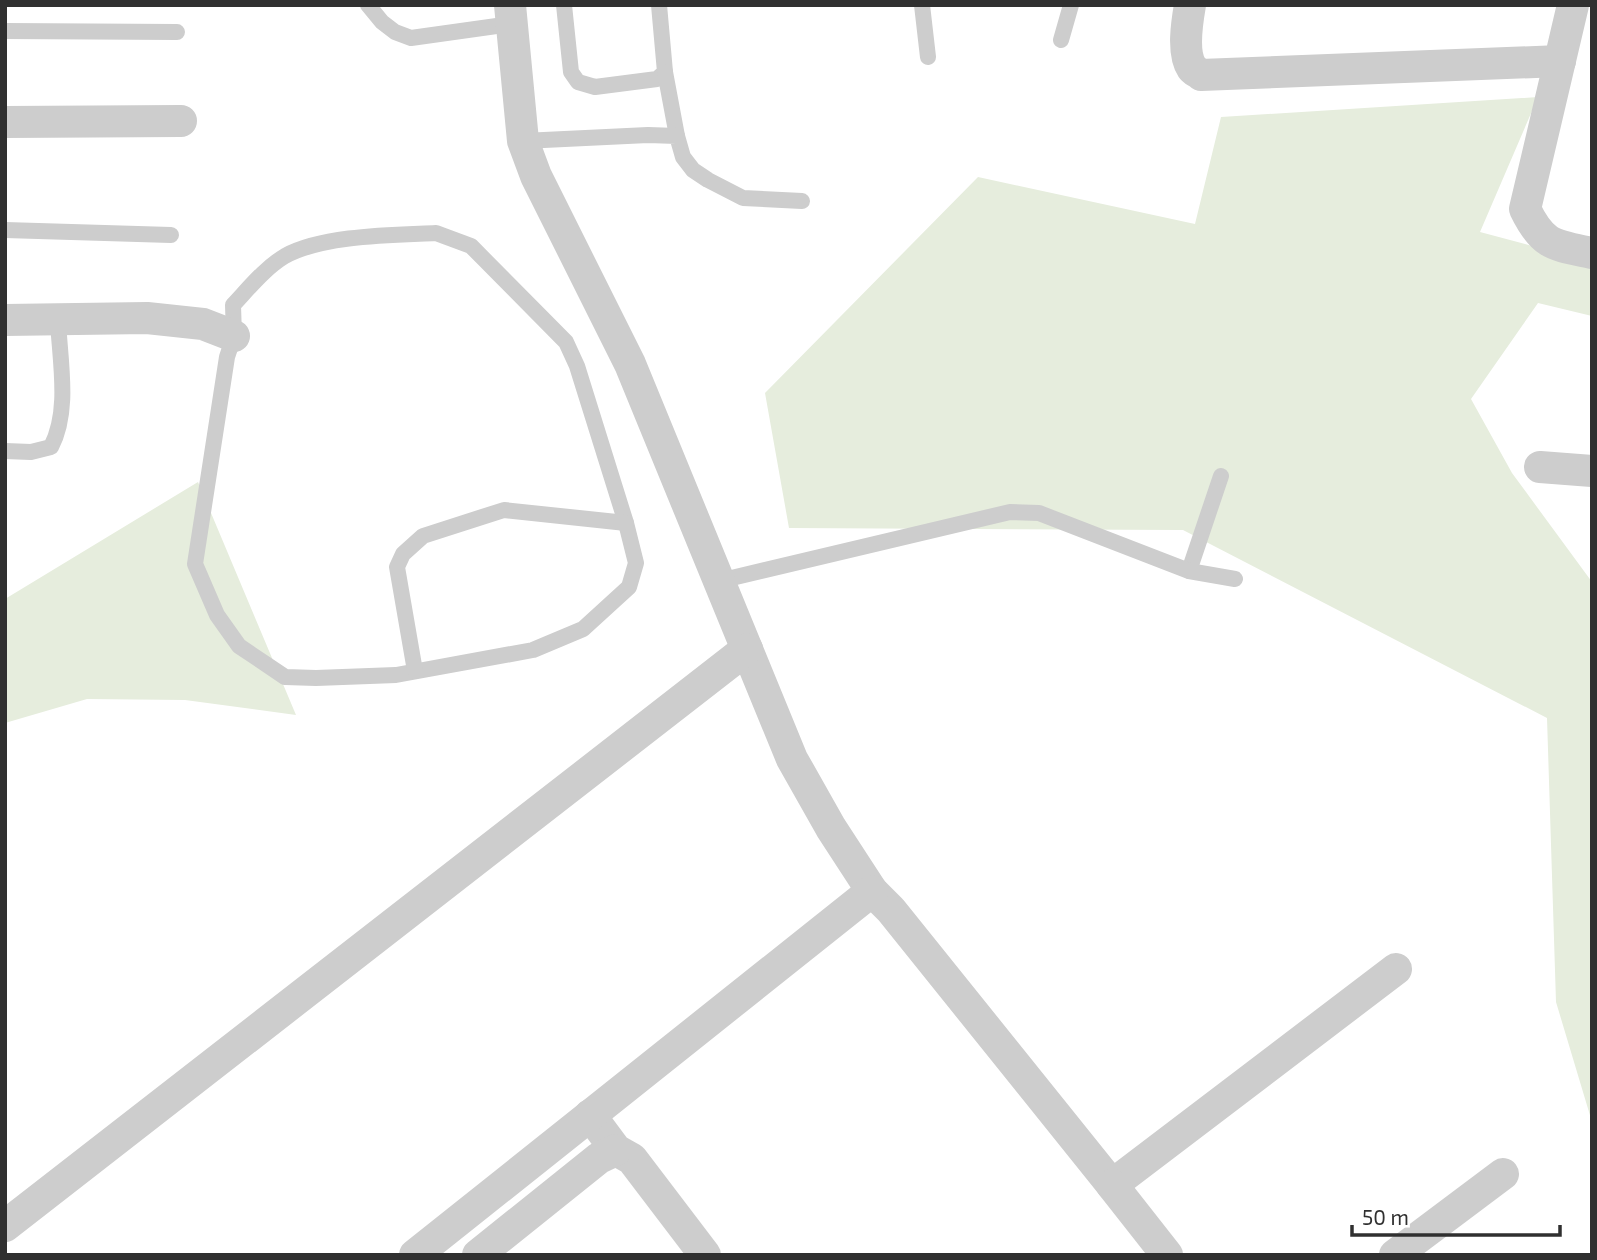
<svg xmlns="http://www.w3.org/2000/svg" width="1597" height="1260" font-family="'Exo 2',sans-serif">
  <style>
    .green { fill: #e6eddd }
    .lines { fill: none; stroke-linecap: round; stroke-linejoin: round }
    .service { stroke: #cdcdcd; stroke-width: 16 }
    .minor { stroke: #cdcdcd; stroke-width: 32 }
  </style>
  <rect width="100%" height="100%" fill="#fff"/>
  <g class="green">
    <path d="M1538 97 1480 232 1592 262V316L1538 303 1471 399 1512 473 1592 582V1122L1556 1002 1547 718 1183 530 789 528 765 393 978 177 1195 224 1221 117Z"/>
    <path d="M198 482 296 715 185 700 87 699 5 723V599Z"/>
  </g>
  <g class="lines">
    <g class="service">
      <path d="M368 5 382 22 395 32 411 38 511 24"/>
      <path d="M564 5 571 72 578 82 595 87 657 79 665 72 659 5"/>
      <path d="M922 5 928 57"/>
      <path d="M5 31 177 32"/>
      <path d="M1061 40 1071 5"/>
      <path d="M665 72 677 136"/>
      <path d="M523 141 648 135 677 136 683 157 693 170 708 180 743 198 802 201"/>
      <path d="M5 230 171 235"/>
      <path d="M436 233 471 246 566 342 577 366 626 523 636 563 629 587 583 629 533 650 396 675 316 678 285 677 239 646 217 615 195 564 227 357 234 336 233 305C249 288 265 268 285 256 323 235 393 235 436 233Z"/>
      <path d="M5 451 31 452 51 447C70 411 60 362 58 321"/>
      <path d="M1189 571 1221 476"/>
      <path d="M719 581 1010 512 1039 513 1189 571 1235 579"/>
      <path d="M415 671 397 567 403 554 423 536 504 510 626 523"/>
    </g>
    <g class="minor">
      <path d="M510 5 523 141 536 176 630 364 792 759 831 828 872 891 891 910 1112 1185 1396 969"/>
      <path d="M1190 5C1187 22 1182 53 1192 68 1194 71 1198 72 1201 75L1560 61"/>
      <path d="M1573 5 1525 209C1543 246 1554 245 1592 253"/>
      <path d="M5 122 181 121"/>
      <path d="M5 320 147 318 203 324 234 336"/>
      <path d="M1540 467 1592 471"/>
      <path d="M590 1115 616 1150 632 1159 705 1255"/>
      <path d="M1112 1185 1167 1255"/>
      <path d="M5 1226 747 649"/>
      <path d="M415 1255 872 891"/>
      <path d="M478 1255 599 1158 616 1150"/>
      <path d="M1395 1255 1503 1174"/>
    </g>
  </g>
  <rect width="1597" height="1260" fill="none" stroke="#303030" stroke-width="14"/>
  <path d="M1352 1225v10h208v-10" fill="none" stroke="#303030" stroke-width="3.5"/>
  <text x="1362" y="1225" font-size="21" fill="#303030" stroke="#ffffff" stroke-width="5" paint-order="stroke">50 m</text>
</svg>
